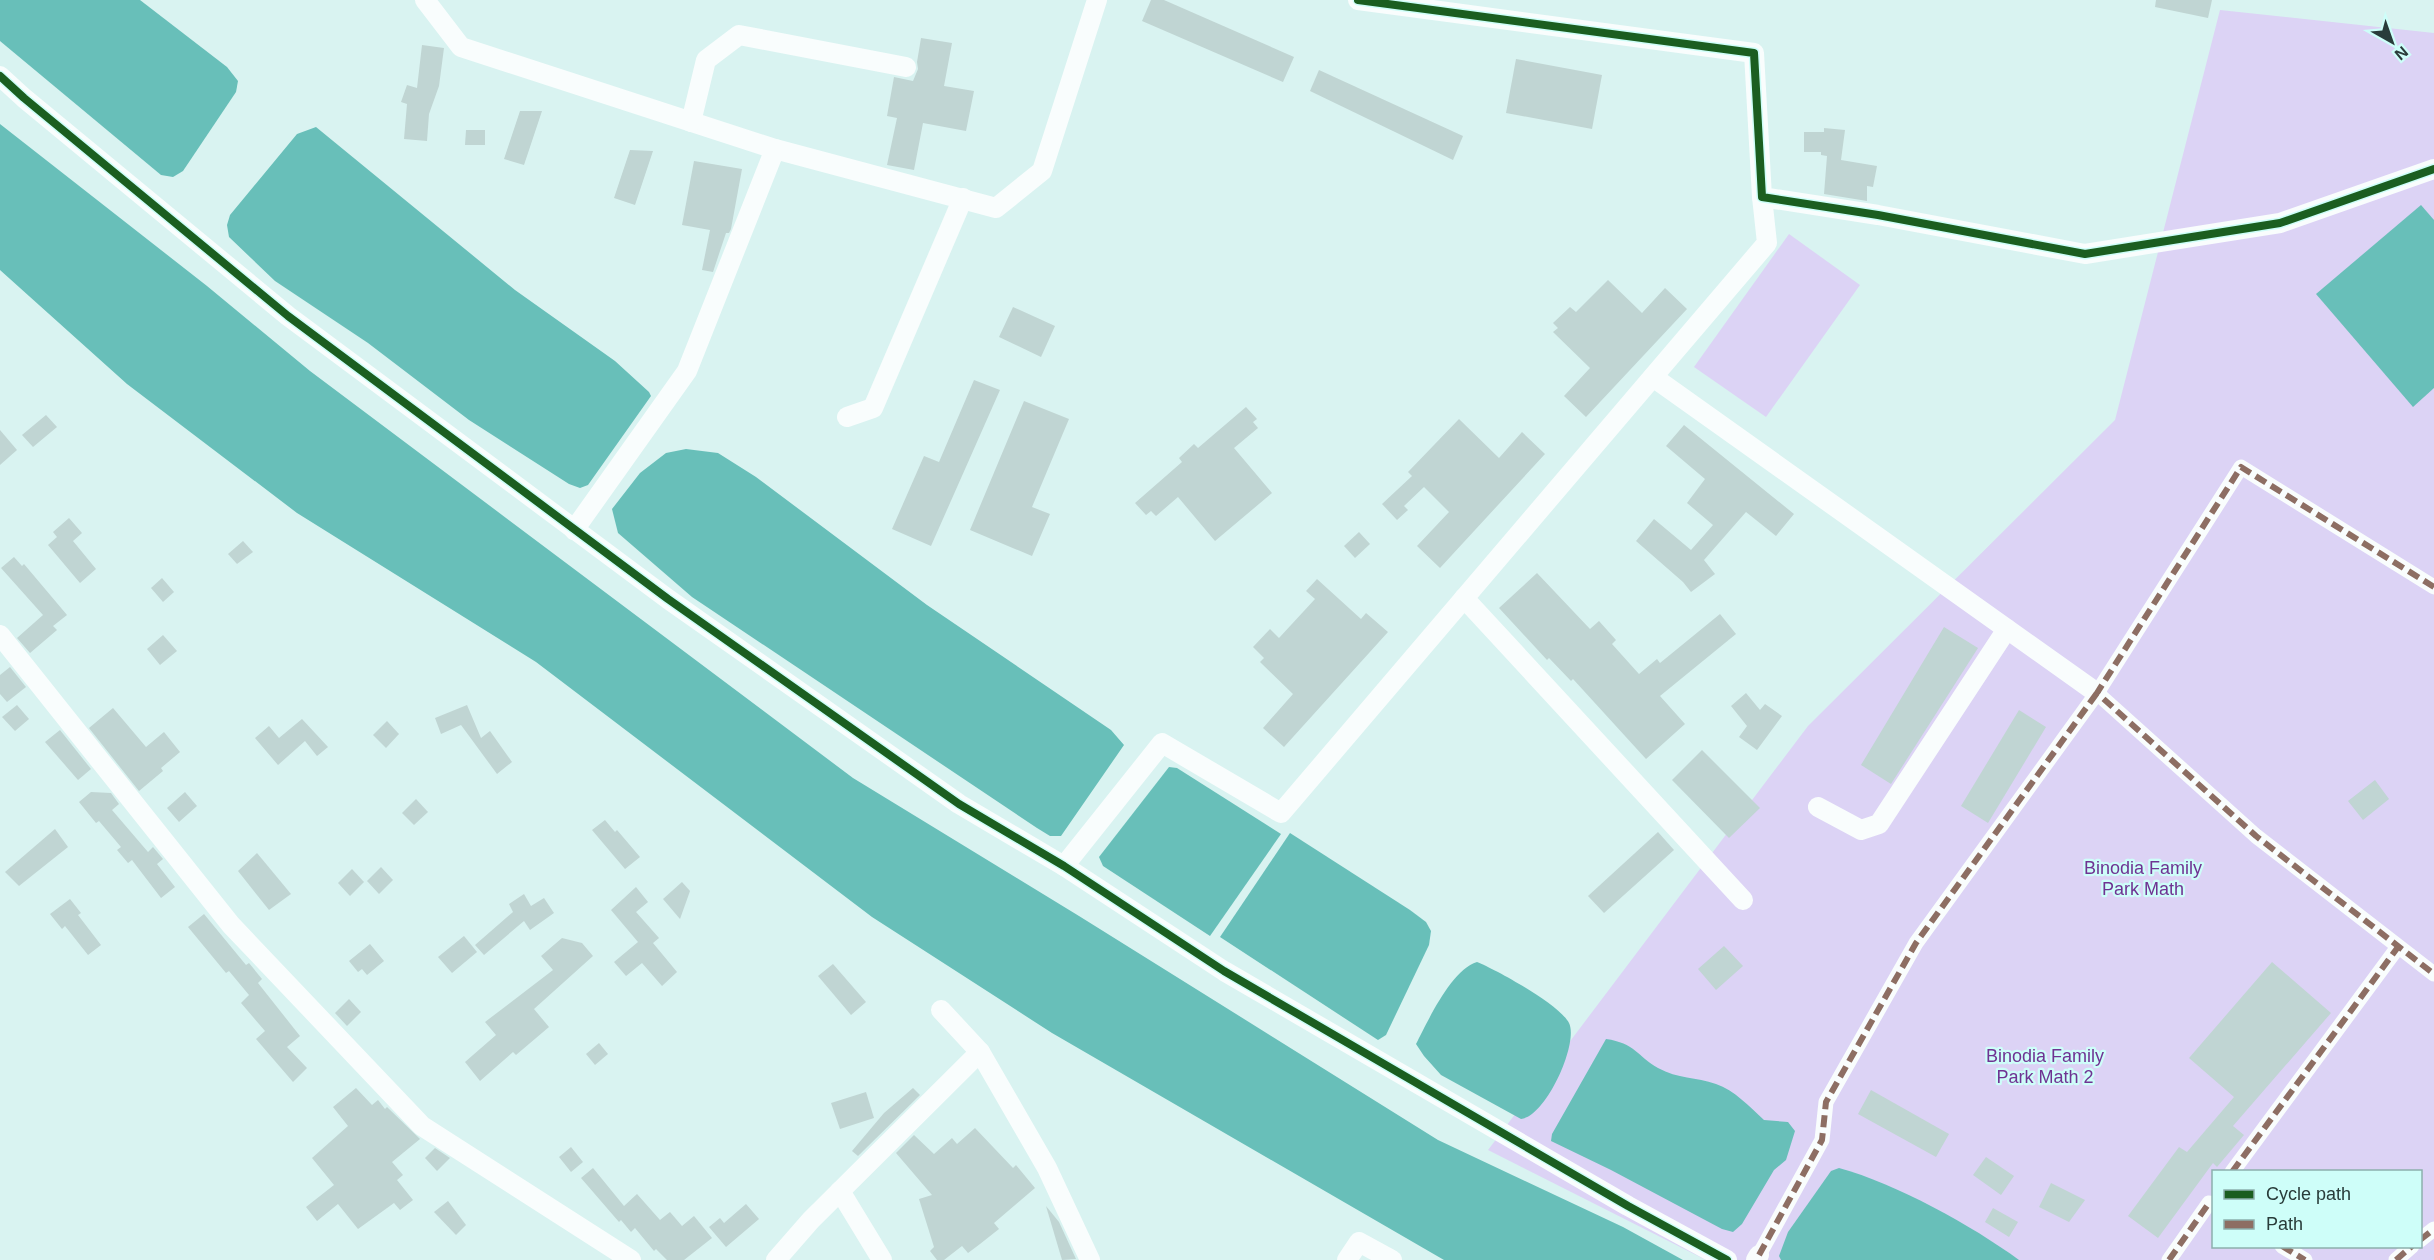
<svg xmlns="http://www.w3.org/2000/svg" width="2434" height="1260" font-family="Arial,sans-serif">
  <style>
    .green { fill: #dcd3f5; fill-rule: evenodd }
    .water { fill: #68bfb9 }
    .building { fill: #c0d5d3 }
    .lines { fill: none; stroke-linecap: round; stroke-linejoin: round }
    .pedestrian { stroke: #f9fdfd; stroke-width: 15 }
    .minor { stroke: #f9fdfd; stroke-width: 20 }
    .quiet { stroke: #8d6e63; stroke-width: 6; stroke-dasharray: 12 6; stroke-linecap: butt }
    .cycleway-casing { stroke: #cefef9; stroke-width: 11 }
    .cycleway { stroke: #1b5e20; stroke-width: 8 }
    .labels { text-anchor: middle; stroke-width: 4.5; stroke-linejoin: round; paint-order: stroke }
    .park-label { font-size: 18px; fill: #6f3392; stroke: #cefef9 }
  </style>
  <rect width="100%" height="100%" fill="#d9f3f1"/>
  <g class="green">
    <path d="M2220 10 2434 33V1260H1706L1488 1150 1808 726 2115 420ZM2214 1172H2420V1246H2214Z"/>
    <path d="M1789 234 1860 285 1766 417 1694 367Z"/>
  </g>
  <g class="water">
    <path d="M0 0H140L227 67 238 81 236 92 183 171 173 177 161 175 0 41Z"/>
    <path d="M0 124 207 286 310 371 853 778 1079 916 1438 1140 1623 1227 1683 1260H1444L1052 1033 872 917 536 662 297 513 127 384 0 270Z"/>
    <path d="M316 127 515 290 615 361 649 392 651 396 588 485 580 488 569 484 469 420 368 343 275 281 229 237 227 225 230 215 249 192 297 134Z"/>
    <path d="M2421 205 2434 220V388L2413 407 2316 294Z"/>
    <path d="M686 449 718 453 756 477 927 605 1111 730 1124 745 1061 836H1050L1037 828 692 597 618 533 612 509 640 473 666 453Z"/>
    <path d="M1169 767 1177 768 1281 834 1210 936 1103 866 1099 857Z"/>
    <path d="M1290 833 1410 910 1426 922 1431 931 1429 945 1386 1035 1378 1040 1220 937Z"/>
    <path d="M1477 962C1497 970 1560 1005 1569 1023 1579 1043 1546 1117 1521 1119L1441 1075 1424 1056 1416 1044C1428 1021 1451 970 1477 962Z"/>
    <path d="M1606 1039C1635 1043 1637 1056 1658 1068 1678 1079 1696 1077 1716 1084 1734 1090 1750 1107 1764 1120L1788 1122 1795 1131 1786 1160 1774 1170 1742 1224 1733 1232 1722 1229 1611 1170 1551 1141 1552 1134Z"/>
    <path d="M1839 1168C1897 1184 1971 1225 2019 1260H1781L1779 1256 1788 1232 1831 1171Z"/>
  </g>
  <g class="building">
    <path d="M1151 0H1164L1294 57 1283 82 1142 21Z"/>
    <path d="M2156 0H2212L2208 18 2155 7Z"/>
    <path d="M921 38 952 43 944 86 974 91 966 131 923 123 914 170 887 165 897 118 887 116 894 77 913 81 918 69 917 62Z"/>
    <path d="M422 45 444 48 439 86 429 114 427 141 404 139 407 104 401 102 407 85 417 88Z"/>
    <path d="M1516 59 1602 75 1592 129 1506 113Z"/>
    <path d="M1319 70 1463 136 1453 160 1310 91Z"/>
    <path d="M520 111H542L524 165 504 159Z"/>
    <path d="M1824 128 1845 130 1841 160 1877 166 1873 187 1867 186V201L1824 194 1827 156 1821 155V152H1804V132H1824Z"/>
    <path d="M466 130H485V145H465Z"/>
    <path d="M630 150 653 151 635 205 614 198Z"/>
    <path d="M694 161 742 169 731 229 729 233H726L713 272 702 270 710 230 682 225Z"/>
    <path d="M1608 280 1642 313 1665 288 1687 309 1586 417 1564 396 1590 368 1553 332 1558 328 1553 323 1570 307 1576 312Z"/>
    <path d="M1013 307 1055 326 1041 357 999 337Z"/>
    <path d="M974 380 1000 390 931 546 892 529 924 456 939 462Z"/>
    <path d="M1024 401 1069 419 1032 507 1050 514 1032 556 970 530Z"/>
    <path d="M1246 407 1257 419 1253 422 1258 428 1234 448 1272 493 1215 541 1178 497 1156 516 1151 511 1146 515 1135 503 1182 462 1179 458 1194 444 1198 448Z"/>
    <path d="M46 415 57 427 33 447 22 435Z"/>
    <path d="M1459 419 1499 458 1522 432 1545 454 1440 568 1417 546 1449 512 1424 487 1404 506 1408 510 1397 520 1382 504 1412 476 1408 472Z"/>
    <path d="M1684 425 1794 514 1776 536 1746 512 1704 560 1715 574 1691 592 1683 582 1636 541 1654 519 1691 550 1713 525 1687 503 1705 479 1666 446Z"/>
    <path d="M0 430 17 450 0 465Z"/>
    <path d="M69 518 82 533 73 541 96 569 80 583 48 545 57 537 53 532Z"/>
    <path d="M1359 532 1370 544 1355 558 1344 546Z"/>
    <path d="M243 541 253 552 237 564 228 554Z"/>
    <path d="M14 557 22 566 24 564 67 615 53 626 57 630 30 653 17 638 43 615 1 568Z"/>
    <path d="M1537 573 1590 629 1599 621 1616 640 1612 644 1639 674 1657 659 1660 663 1720 614 1736 634 1660 696 1685 724 1646 759 1573 679 1571 681 1549 658 1547 660 1499 608Z"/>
    <path d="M162 578 174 592 163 602 151 588Z"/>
    <path d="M1317 579 1361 619 1366 613 1388 632 1284 747 1263 728 1293 694 1260 662 1264 658 1253 647 1270 629 1279 638 1315 599 1306 591Z"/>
    <path d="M1944 627 1978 648 1891 784 1861 765Z"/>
    <path d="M163 635 177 651 160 665 147 649Z"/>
    <path d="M10 667 26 687 7 702 0 694V675Z"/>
    <path d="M1746 693 1760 710 1765 704 1782 716 1757 750 1739 737 1747 726 1731 706Z"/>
    <path d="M17 705 29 719 15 731 2 717Z"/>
    <path d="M467 705 481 738 490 731 512 762 497 774 461 725 441 734 435 718Z"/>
    <path d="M113 708 146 747 164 732 180 752 161 768 163 771 139 791 89 728Z"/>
    <path d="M2019 710 2046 727 1988 823 1961 806Z"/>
    <path d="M302 719 328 747 317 756 305 741 278 765 255 738 269 726 279 738Z"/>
    <path d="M387 721 399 734 386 748 373 735Z"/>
    <path d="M60 730 91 769 78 780 45 742Z"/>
    <path d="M1702 750 1760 808 1729 838 1672 780Z"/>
    <path d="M2375 780 2389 799 2363 820 2348 801Z"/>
    <path d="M91 792 111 793 119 804 112 810 148 852 153 847 163 859 157 864 175 887 161 898 132 860 128 863 117 850 121 847 99 821 96 823 79 802Z"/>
    <path d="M185 792 197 806 179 822 167 808Z"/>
    <path d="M416 799 428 812 414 825 402 813Z"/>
    <path d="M605 820 615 832 617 830 640 857 625 869 592 830Z"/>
    <path d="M55 829 68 847 19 886 5 872Z"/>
    <path d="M1658 832 1674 850 1604 913 1588 896Z"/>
    <path d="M257 853 291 894 269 910 238 871Z"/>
    <path d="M381 867 393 880 379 894 367 881Z"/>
    <path d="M352 869 364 882 350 896 338 883Z"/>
    <path d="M682 882 690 891 680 919 663 899Z"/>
    <path d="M636 887 648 902 636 912 659 938 653 943 677 972 662 986 642 963 626 976 614 962 638 942 611 910Z"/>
    <path d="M524 894 531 906 544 898 554 913 530 930 524 921 484 955 475 945 513 912 509 904Z"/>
    <path d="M70 899 81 913 78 915 101 945 88 955 65 926 62 929 50 914Z"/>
    <path d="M204 914 246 965 249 963 262 979 258 983 300 1036 287 1047 307 1068 293 1082 256 1039 265 1031 241 1003 249 995 229 971 226 973 188 927Z"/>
    <path d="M464 936 477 952 452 973 438 957Z"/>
    <path d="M562 938 582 943 593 956 534 1009 549 1027 516 1055 513 1052 480 1081 465 1062 496 1035 485 1022 553 970 541 956Z"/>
    <path d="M370 944 384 961 367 975 362 969 358 972 349 961Z"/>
    <path d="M1724 946 1743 966 1716 990 1698 969Z"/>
    <path d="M2272 962 2331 1013 2233 1126 2244 1135 2217 1167 2213 1163 2158 1238 2128 1216 2179 1147 2187 1152 2234 1097 2189 1058Z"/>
    <path d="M833 964 866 1002 851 1015 818 976Z"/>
    <path d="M349 999 361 1012 347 1026 335 1013Z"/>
    <path d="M599 1043 608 1054 595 1065 586 1054Z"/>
    <path d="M356 1088 372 1105 378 1100 385 1109 387 1107 420 1139 392 1162 403 1175 397 1180 413 1200 400 1210 394 1203 358 1229 338 1204 317 1221 306 1207 334 1185 312 1158 348 1126 333 1107Z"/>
    <path d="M913 1088 920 1095 858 1156 852 1151 884 1113Z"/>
    <path d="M1871 1090 1949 1134 1936 1157 1858 1114Z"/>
    <path d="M866 1092 874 1118 840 1129 831 1103Z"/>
    <path d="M975 1128 1013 1168 1016 1165 1035 1188 994 1223 999 1229 980 1244 968 1253 962 1246 944 1260H937L930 1251 934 1247 919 1199 932 1195 896 1153 914 1135 934 1154 952 1138 957 1144Z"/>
    <path d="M571 1147 583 1162 571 1172 559 1157Z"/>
    <path d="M435 1148 450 1158 437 1171 425 1158Z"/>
    <path d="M1986 1157 2014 1176 2001 1195 1973 1175Z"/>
    <path d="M593 1168 624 1206 637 1194 660 1220 670 1212 682 1226 694 1216 712 1238 684 1260H667L656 1249 654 1251 635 1228 631 1232 621 1220 619 1222 581 1178Z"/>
    <path d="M2051 1183 2085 1200 2069 1222 2039 1207Z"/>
    <path d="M448 1201 466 1225 456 1235 434 1212Z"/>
    <path d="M746 1204 759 1219 726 1247 709 1227 720 1218 724 1223Z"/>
    <path d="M1046 1206 1059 1222 1076 1259 1062 1260Z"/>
    <path d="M1993 1208 2018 1222 2009 1237 1985 1222Z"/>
  </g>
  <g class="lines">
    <g class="pedestrian">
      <path d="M2434 587 2241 467 2097 693 2256 836 2434 974"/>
      <path d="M2232 1172 2398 947"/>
      <path d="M2420 1240 2434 1229"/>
      <path d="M2282 1246 2305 1260"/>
      <path d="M1759 1255 1822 1140 1826 1102 1916 943 2097 693"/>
      <path d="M2169 1260 2209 1203"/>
      <path d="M2396 1260 2412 1246"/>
    </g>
    <g class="minor">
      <path d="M425 0 461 47 775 149 996 208 1042 171 1097 0"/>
      <path d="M1358 0 1754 53 1762 197 1878 215 2085 254 2280 223 2434 169"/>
      <path d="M0 76 24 98 288 316 668 599 959 804 1064 866 1224 971 1628 1206 1727 1260"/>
      <path d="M691 122 706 60 739 35 906 67"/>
      <path d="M1653 377 2097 693"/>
      <path d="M847 417 873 408 963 198"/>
      <path d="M574 530 687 371 775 149"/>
      <path d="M1464 598 1743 900"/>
      <path d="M0 635 231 925 422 1126 631 1260"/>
      <path d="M1818 807 1861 830 1879 824 2007 629"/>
      <path d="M1064 866 1162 743 1281 813 1767 243 1762 197"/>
      <path d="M941 1010 980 1052 1047 1168 1090 1260"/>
      <path d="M840 1191 882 1260"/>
      <path d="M776 1260 811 1220 980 1052"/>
      <path d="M1347 1260 1359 1242 1392 1260"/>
      <path d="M1756 1260 1759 1255"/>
    </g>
    <g class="quiet">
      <path d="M2434 587 2241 467 2097 693 2256 836 2434 974"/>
      <path d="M2232 1172 2398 947"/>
      <path d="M2420 1240 2434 1229"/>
      <path d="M2282 1246 2305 1260"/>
      <path d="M1759 1255 1822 1140 1826 1102 1916 943 2097 693"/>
      <path d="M2169 1260 2209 1203"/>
      <path d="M2396 1260 2412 1246"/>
    </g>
    <g class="cycleway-casing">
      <g id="cycleway">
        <path d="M1358 0 1754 53 1762 197 1878 215 2085 254 2280 223 2434 169"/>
        <path d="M0 76 24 98 288 316 668 599 959 804 1064 866 1224 971 1628 1206 1727 1260"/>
      </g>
    </g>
    <use href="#cycleway" class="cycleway"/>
  </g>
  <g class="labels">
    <g class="park-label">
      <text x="2143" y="874">Binodia Family<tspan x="2143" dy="21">Park Math</tspan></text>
      <text x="2045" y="1062">Binodia Family<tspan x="2045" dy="21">Park Math 2</tspan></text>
    </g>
  </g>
  <rect x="2212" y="1170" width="210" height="78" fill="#cefef9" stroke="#8cb0ad" stroke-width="1.5"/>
  <rect x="2224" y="1190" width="30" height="9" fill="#1b5e20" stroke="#8cb0ad" stroke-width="1.5"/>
  <text x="2266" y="1200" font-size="18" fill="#293c3a">Cycle path</text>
  <rect x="2224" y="1220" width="30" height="9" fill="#8d6e63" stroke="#8cb0ad" stroke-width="1.5"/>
  <text x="2266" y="1230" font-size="18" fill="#293c3a">Path</text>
  <g transform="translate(2392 42) rotate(140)" stroke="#cefef9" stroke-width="4.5" paint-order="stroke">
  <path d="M0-4.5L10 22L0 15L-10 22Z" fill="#293c3a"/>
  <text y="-9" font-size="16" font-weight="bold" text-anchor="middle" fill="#293c3a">N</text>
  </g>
</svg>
